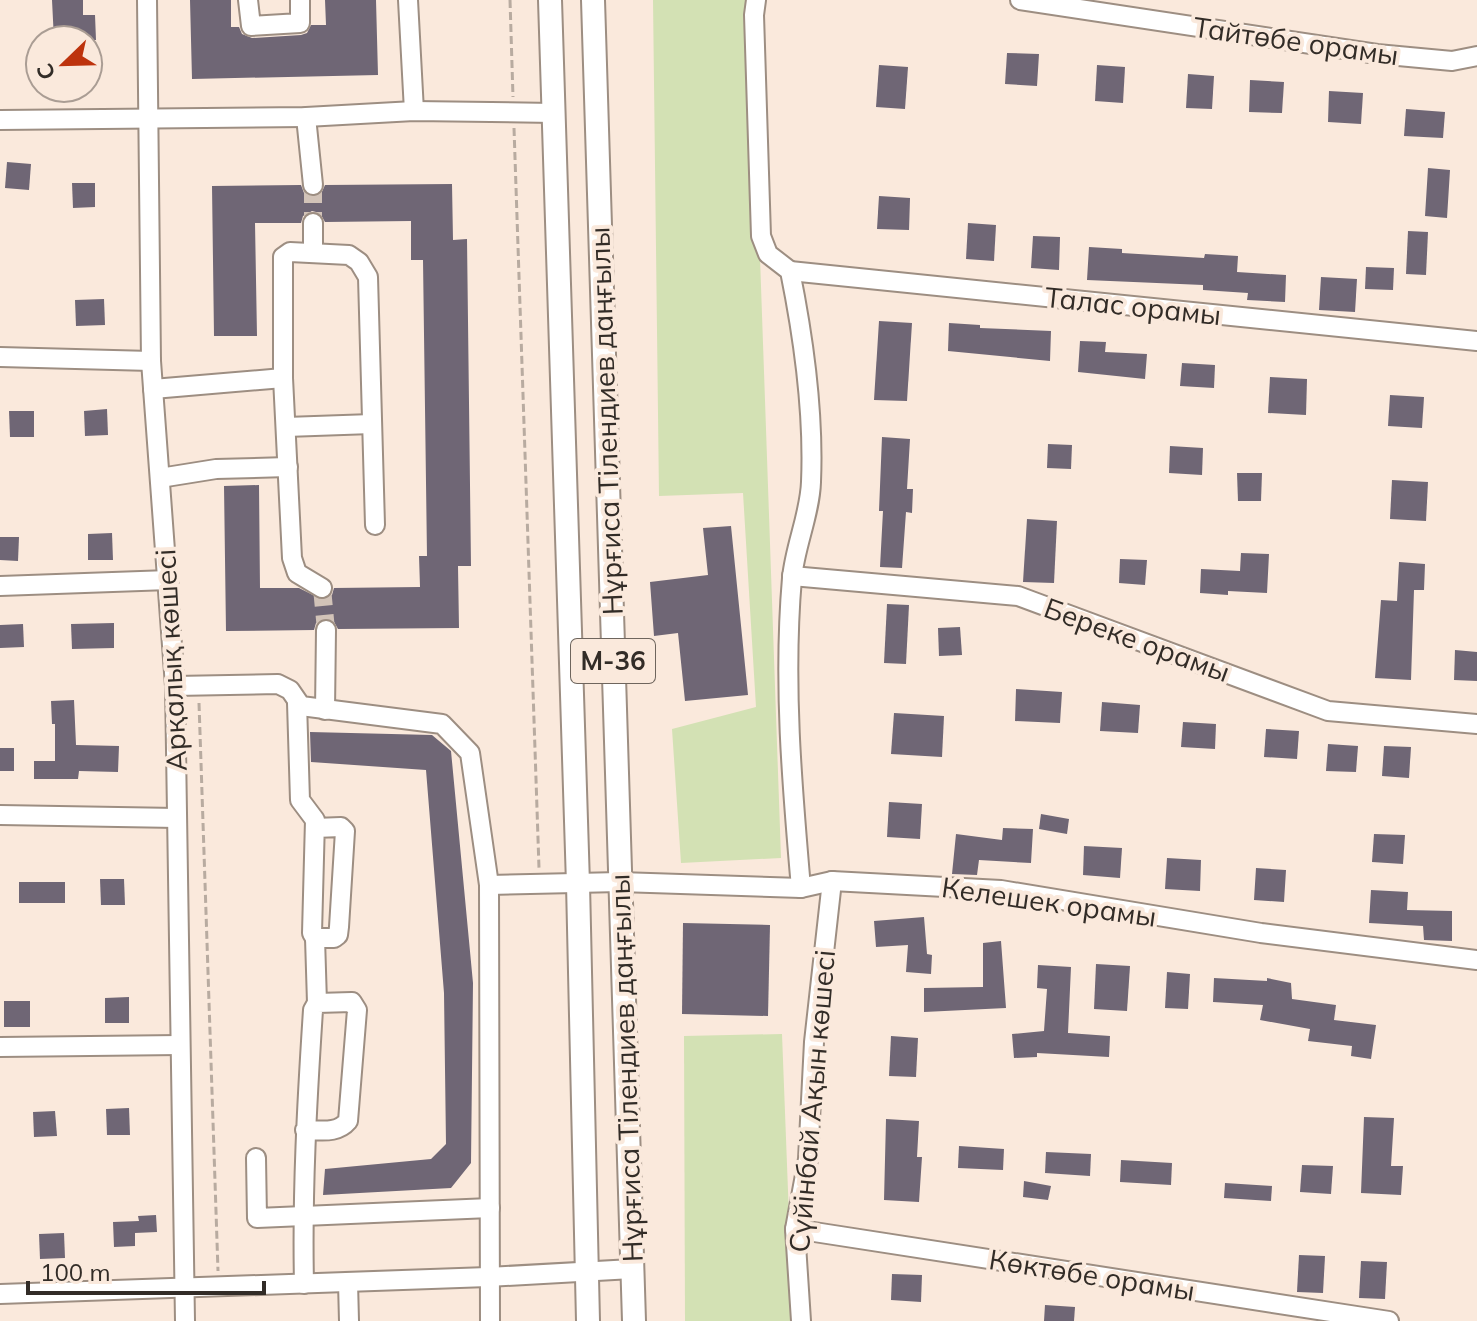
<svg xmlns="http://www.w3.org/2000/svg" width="1477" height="1321" font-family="Mulish,sans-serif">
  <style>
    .green { fill: #d3e1b4 }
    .building { fill: #6f6675 }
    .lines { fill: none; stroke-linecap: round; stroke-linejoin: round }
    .minor-tunnel { stroke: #d2c3b8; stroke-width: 18; stroke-dasharray: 18 9; stroke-linecap: butt }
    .minor-casing { stroke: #9d8e82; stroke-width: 22 }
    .major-casing { stroke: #9d8e82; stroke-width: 26 }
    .path { stroke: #b8aba0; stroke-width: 3; stroke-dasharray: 8 4; stroke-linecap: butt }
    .minor { stroke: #fff; stroke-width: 18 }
    .major { stroke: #fff; stroke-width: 22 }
    .labels { text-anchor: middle; stroke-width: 8; stroke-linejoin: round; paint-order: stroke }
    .shield { fill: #fae9dc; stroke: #6e655d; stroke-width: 2 }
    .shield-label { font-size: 26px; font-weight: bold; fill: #322c27 }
    .street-label { font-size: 28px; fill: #322c27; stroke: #fae9dc }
  </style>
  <rect width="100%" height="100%" fill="#fae9dc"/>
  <g class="green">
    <path d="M653 0H751L781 858 681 863 672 729 756 707 743 493 659 496Z"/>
    <path d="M782 1034 793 1321H685L684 1036Z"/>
  </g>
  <g class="building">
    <path d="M52 0H83V15H95L96 40H54Z"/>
    <path d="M190 0H231V27H239L242 34 252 38 301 35 307 33 311 25H326L325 0H376L378 75 192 79Z"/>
    <path d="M1007 53 1039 54 1037 86 1005 84Z"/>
    <path d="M879 65 908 67 905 109 876 107Z"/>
    <path d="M1097 65 1125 67 1123 103 1095 101Z"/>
    <path d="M1188 74 1214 76 1212 109 1186 108Z"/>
    <path d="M1250 80 1284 82 1282 113 1249 112Z"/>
    <path d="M1329 91 1363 93 1361 124 1328 122Z"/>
    <path d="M1406 109 1445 112 1443 138 1404 136Z"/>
    <path d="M7 162 31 164 29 190 5 188Z"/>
    <path d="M1428 168 1450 170 1447 218 1425 216Z"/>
    <path d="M72 183H95V207L73 208Z"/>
    <path d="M452 184 453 240 467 239 471 566H458L459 628 338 629 333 620 325 618 316 623 314 630 226 631 224 486 259 485 260 588H299L323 600 332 595 334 588 420 587 419 556H427L423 260H411V221L325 222 320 213 312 211 303 216 301 223H255L257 336H214L212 186 301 185 304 193 313 197 321 194 325 185Z"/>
    <path d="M879 196 910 198 909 230 877 229Z"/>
    <path d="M968 223 996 225 994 261 966 259Z"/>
    <path d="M1408 231 1428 232 1426 275 1406 274Z"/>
    <path d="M1033 236 1060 237 1059 270 1031 268Z"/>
    <path d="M1089 247 1122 249V253L1204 258 1205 254 1238 256 1237 272 1286 275 1285 302 1247 300 1248 293 1203 290V285L1087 280Z"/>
    <path d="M1366 267 1394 268 1393 290 1365 289Z"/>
    <path d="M1321 277 1357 279 1355 312 1319 310Z"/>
    <path d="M104 299 105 325 76 326 75 300Z"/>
    <path d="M879 321 912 323 907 401 874 400Z"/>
    <path d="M949 323 980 325V328L1051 331 1050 361 948 351Z"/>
    <path d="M1080 341 1106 342 1105 352 1147 354 1145 379 1078 372Z"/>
    <path d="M1182 363 1215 365 1214 388 1180 386Z"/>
    <path d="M1270 377 1307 379 1306 415 1268 413Z"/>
    <path d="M1390 395 1424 397 1422 428 1388 426Z"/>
    <path d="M107 409 108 435 85 436 84 411Z"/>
    <path d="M9 411H34V437H10Z"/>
    <path d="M882 437 910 439 907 489H913L912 513 906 512 902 568 880 567 883 511H879Z"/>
    <path d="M1048 444 1072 445 1071 469 1047 468Z"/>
    <path d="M1170 446 1203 448 1202 475 1169 473Z"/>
    <path d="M1237 473H1262L1261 501H1238Z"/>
    <path d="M1392 480 1428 482 1426 521 1390 519Z"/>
    <path d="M1027 519 1057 521 1054 583 1023 582Z"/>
    <path d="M731 526 748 695 685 701 678 633 654 636 650 582 708 575 703 528Z"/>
    <path d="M112 533 113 560H88V534Z"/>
    <path d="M0 537H19L18 561 0 560Z"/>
    <path d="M1241 553 1269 554 1267 593 1228 591V595L1200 593 1201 569 1240 571Z"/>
    <path d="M1120 559 1147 560 1145 585 1119 583Z"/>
    <path d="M1399 562 1425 564 1424 590H1414L1411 680 1375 678 1381 600 1397 601Z"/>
    <path d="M887 604 909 605 906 664 884 663Z"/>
    <path d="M114 623V648L72 649 71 624Z"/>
    <path d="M23 624 24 647 0 648V625Z"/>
    <path d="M960 627 962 655 939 656 938 628Z"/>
    <path d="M1455 650 1477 652V681L1454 680Z"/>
    <path d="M1016 689 1062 692 1060 723 1015 721Z"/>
    <path d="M74 700 76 745 119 746 118 772 79 771 78 779H34V761H55V724H52L51 701Z"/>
    <path d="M1102 702 1140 705 1138 733 1100 731Z"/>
    <path d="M894 713 944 716 942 757 891 754Z"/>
    <path d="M1183 722 1216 724 1215 749 1181 747Z"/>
    <path d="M1266 729 1299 731 1297 759 1264 757Z"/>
    <path d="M310 732 432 735 451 751 473 983 471 1163 451 1188 323 1195 325 1169 431 1159 446 1144 444 993 426 770 311 762Z"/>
    <path d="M1328 744 1358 746 1356 772 1326 771Z"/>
    <path d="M1384 746 1411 747 1409 778 1382 776Z"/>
    <rect x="0" y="748" width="14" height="23"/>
    <path d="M889 802 922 804 920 839 887 837Z"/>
    <path d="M1041 814 1069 819 1067 834 1039 829Z"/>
    <path d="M1003 828 1033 829 1031 863 979 860 977 875 952 874 956 834 1002 840Z"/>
    <path d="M1374 834 1405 835 1403 864 1372 862Z"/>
    <path d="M1084 846 1122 848 1120 878 1083 875Z"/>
    <path d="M1167 858 1201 860 1200 891 1165 889Z"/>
    <path d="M1256 868 1286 870 1284 902 1254 900Z"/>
    <path d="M100 879H124L125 905H101Z"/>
    <rect x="19" y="882" width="46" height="21"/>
    <path d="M1371 890 1408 892 1407 910 1452 911V941L1424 940 1423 926 1369 923Z"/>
    <path d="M924 917 927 954 932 955 931 974 906 972 908 945 876 947 874 921Z"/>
    <path d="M683 923 770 925 768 1016 682 1014Z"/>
    <path d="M1001 941 1006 1008 924 1012V988L983 987V943Z"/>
    <path d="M1096 964 1130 966 1127 1011 1094 1009Z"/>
    <path d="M1038 965 1071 967 1068 1033 1110 1036 1109 1057 1037 1053V1057L1014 1058 1012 1034 1044 1031 1047 989 1037 988Z"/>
    <path d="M1167 972 1190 974 1188 1009 1165 1008Z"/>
    <path d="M1214 978 1267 981V978L1291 983 1292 999 1336 1005 1334 1020 1376 1025 1371 1059 1351 1056 1352 1046 1308 1041 1310 1029 1260 1020 1263 1005 1213 1002Z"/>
    <path d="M129 997V1023H105V998Z"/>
    <rect x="4" y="1001" width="26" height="26"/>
    <path d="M891 1036 918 1038 916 1077 889 1076Z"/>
    <path d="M129 1108 130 1135H107L106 1109Z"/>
    <path d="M55 1111 57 1136 34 1137 33 1112Z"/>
    <path d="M1364 1117 1394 1118 1391 1166H1403L1401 1195 1361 1193Z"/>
    <path d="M886 1119 919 1121 917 1157H922L919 1202 884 1200Z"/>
    <path d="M959 1146 1004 1149 1003 1170 958 1168Z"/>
    <path d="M1046 1152 1091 1154 1090 1176 1045 1173Z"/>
    <path d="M1121 1160 1172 1163 1171 1185 1120 1182Z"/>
    <path d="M1302 1165 1333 1166 1331 1194 1300 1192Z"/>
    <path d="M1024 1181 1051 1186 1048 1200 1023 1197Z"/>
    <path d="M1225 1183 1272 1186 1271 1201 1224 1198Z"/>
    <path d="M156 1215 157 1232 135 1233V1246L114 1247 113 1222 139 1221 138 1216Z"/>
    <path d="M64 1233 65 1258 40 1259 39 1234Z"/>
    <path d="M1299 1255 1325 1256 1323 1293 1297 1292Z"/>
    <path d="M1361 1261 1387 1262 1385 1299 1359 1298Z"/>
    <path d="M892 1274 922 1275 921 1302 891 1300Z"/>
    <path d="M1045 1305 1075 1307 1074 1321H1044Z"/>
  </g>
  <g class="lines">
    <g class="minor-tunnel">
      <path d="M313 185V223"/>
      <path d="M322 588 326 630"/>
    </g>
    <g class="minor-casing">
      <g id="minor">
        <path d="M147 0 151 361 175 686 185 1321"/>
        <path d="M248 0 251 26 300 23V0"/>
        <path d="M408 0 414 111"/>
        <path d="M756 0 754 15 761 236 768 254 790 271C804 340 814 412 811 482 810 514 795 546 792 578 783 681 792 785 801 888"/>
        <path d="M1020 0 1377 54 1452 61 1477 56"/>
        <path d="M306 117 313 185"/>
        <path d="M0 120 306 117 414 111 554 113"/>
        <path d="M313 253V223"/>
        <path d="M790 271 1477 341"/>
        <path d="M0 357 151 361"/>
        <path d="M153 389 283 378"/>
        <path d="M286 427 372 424"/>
        <path d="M160 478 216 469 288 467"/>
        <path d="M792 576 1018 596 1328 711 1477 724"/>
        <path d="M0 586 169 580"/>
        <path d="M322 588 297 573 292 558 283 378V257L290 252 349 255 359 262 368 277 375 525"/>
        <path d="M175 686 278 684 290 690 301 706 442 724 470 753 489 885 490 1321"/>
        <path d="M297 703 300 800 315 820 312 933 315 938H334L338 935 339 927 345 831 341 827 315 828"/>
        <path d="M325 710 326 630"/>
        <path d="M0 815 177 818"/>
        <path d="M489 885 620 882 801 888 832 881 1001 890 1261 933 1477 960"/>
        <path d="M315 938 317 1003"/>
        <path d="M0 1047 180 1045"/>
        <path d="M256 1158 257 1218 490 1208"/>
        <path d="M795 1229 1389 1321"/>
        <path d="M348 1282 349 1321"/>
        <path d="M304 1284C302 1192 307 1102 313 1010L317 1003 352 1002 357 1010 348 1121C337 1134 321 1130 305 1130"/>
        <path d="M0 1294 488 1277 632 1269"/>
        <path d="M801 1321 795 1229 808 1159 814 1042 832 881"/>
      </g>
    </g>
    <g class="major-casing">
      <g id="major">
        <path d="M550 0 578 884 588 1321"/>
        <path d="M593 0 634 1321"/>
      </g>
    </g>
    <g class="path">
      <path d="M510 0 513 97"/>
      <path d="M514 128 539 868"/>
      <path d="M199 703 218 1271"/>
    </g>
    <use href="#minor" class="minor"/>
    <use href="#major" class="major"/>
  </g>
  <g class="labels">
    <rect class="shield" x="571" y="639" width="84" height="44" rx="6"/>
    <g class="shield-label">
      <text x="613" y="670">M-36</text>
    </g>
    <g class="street-label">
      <text transform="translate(1296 41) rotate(8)" y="10">Тайтөбе орамы</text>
      <text transform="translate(1133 306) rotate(6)" y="10">Талас орамы</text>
      <text transform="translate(606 421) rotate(-92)" y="10">Нұрғиса Тілендиев даңғылы</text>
      <text transform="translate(1137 640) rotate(20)" y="10">Береке орамы</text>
      <text transform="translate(171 660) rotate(-93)" y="10">Арқалық көшесі</text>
      <text transform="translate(1049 902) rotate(8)" y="10">Келешек орамы</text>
      <text transform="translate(626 1068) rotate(-92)" y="10">Нұрғиса Тілендиев даңғылы</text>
      <text transform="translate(812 1101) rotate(-85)" y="10">Сүйінбай Ақын көшесі</text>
      <text transform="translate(1092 1275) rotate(9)" y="10">Көктөбе орамы</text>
    </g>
  </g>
  <g transform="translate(64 64) rotate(247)"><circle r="38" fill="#fae9dc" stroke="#aa9d94" stroke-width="2"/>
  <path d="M0-6L14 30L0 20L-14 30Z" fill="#bd330d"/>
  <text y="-12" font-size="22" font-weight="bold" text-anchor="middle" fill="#322c27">С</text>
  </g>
  <path d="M28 1281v12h236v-12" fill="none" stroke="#322c27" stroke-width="4"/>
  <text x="40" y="1281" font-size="24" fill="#322c27" stroke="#fae9dc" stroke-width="6" paint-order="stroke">100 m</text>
</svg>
